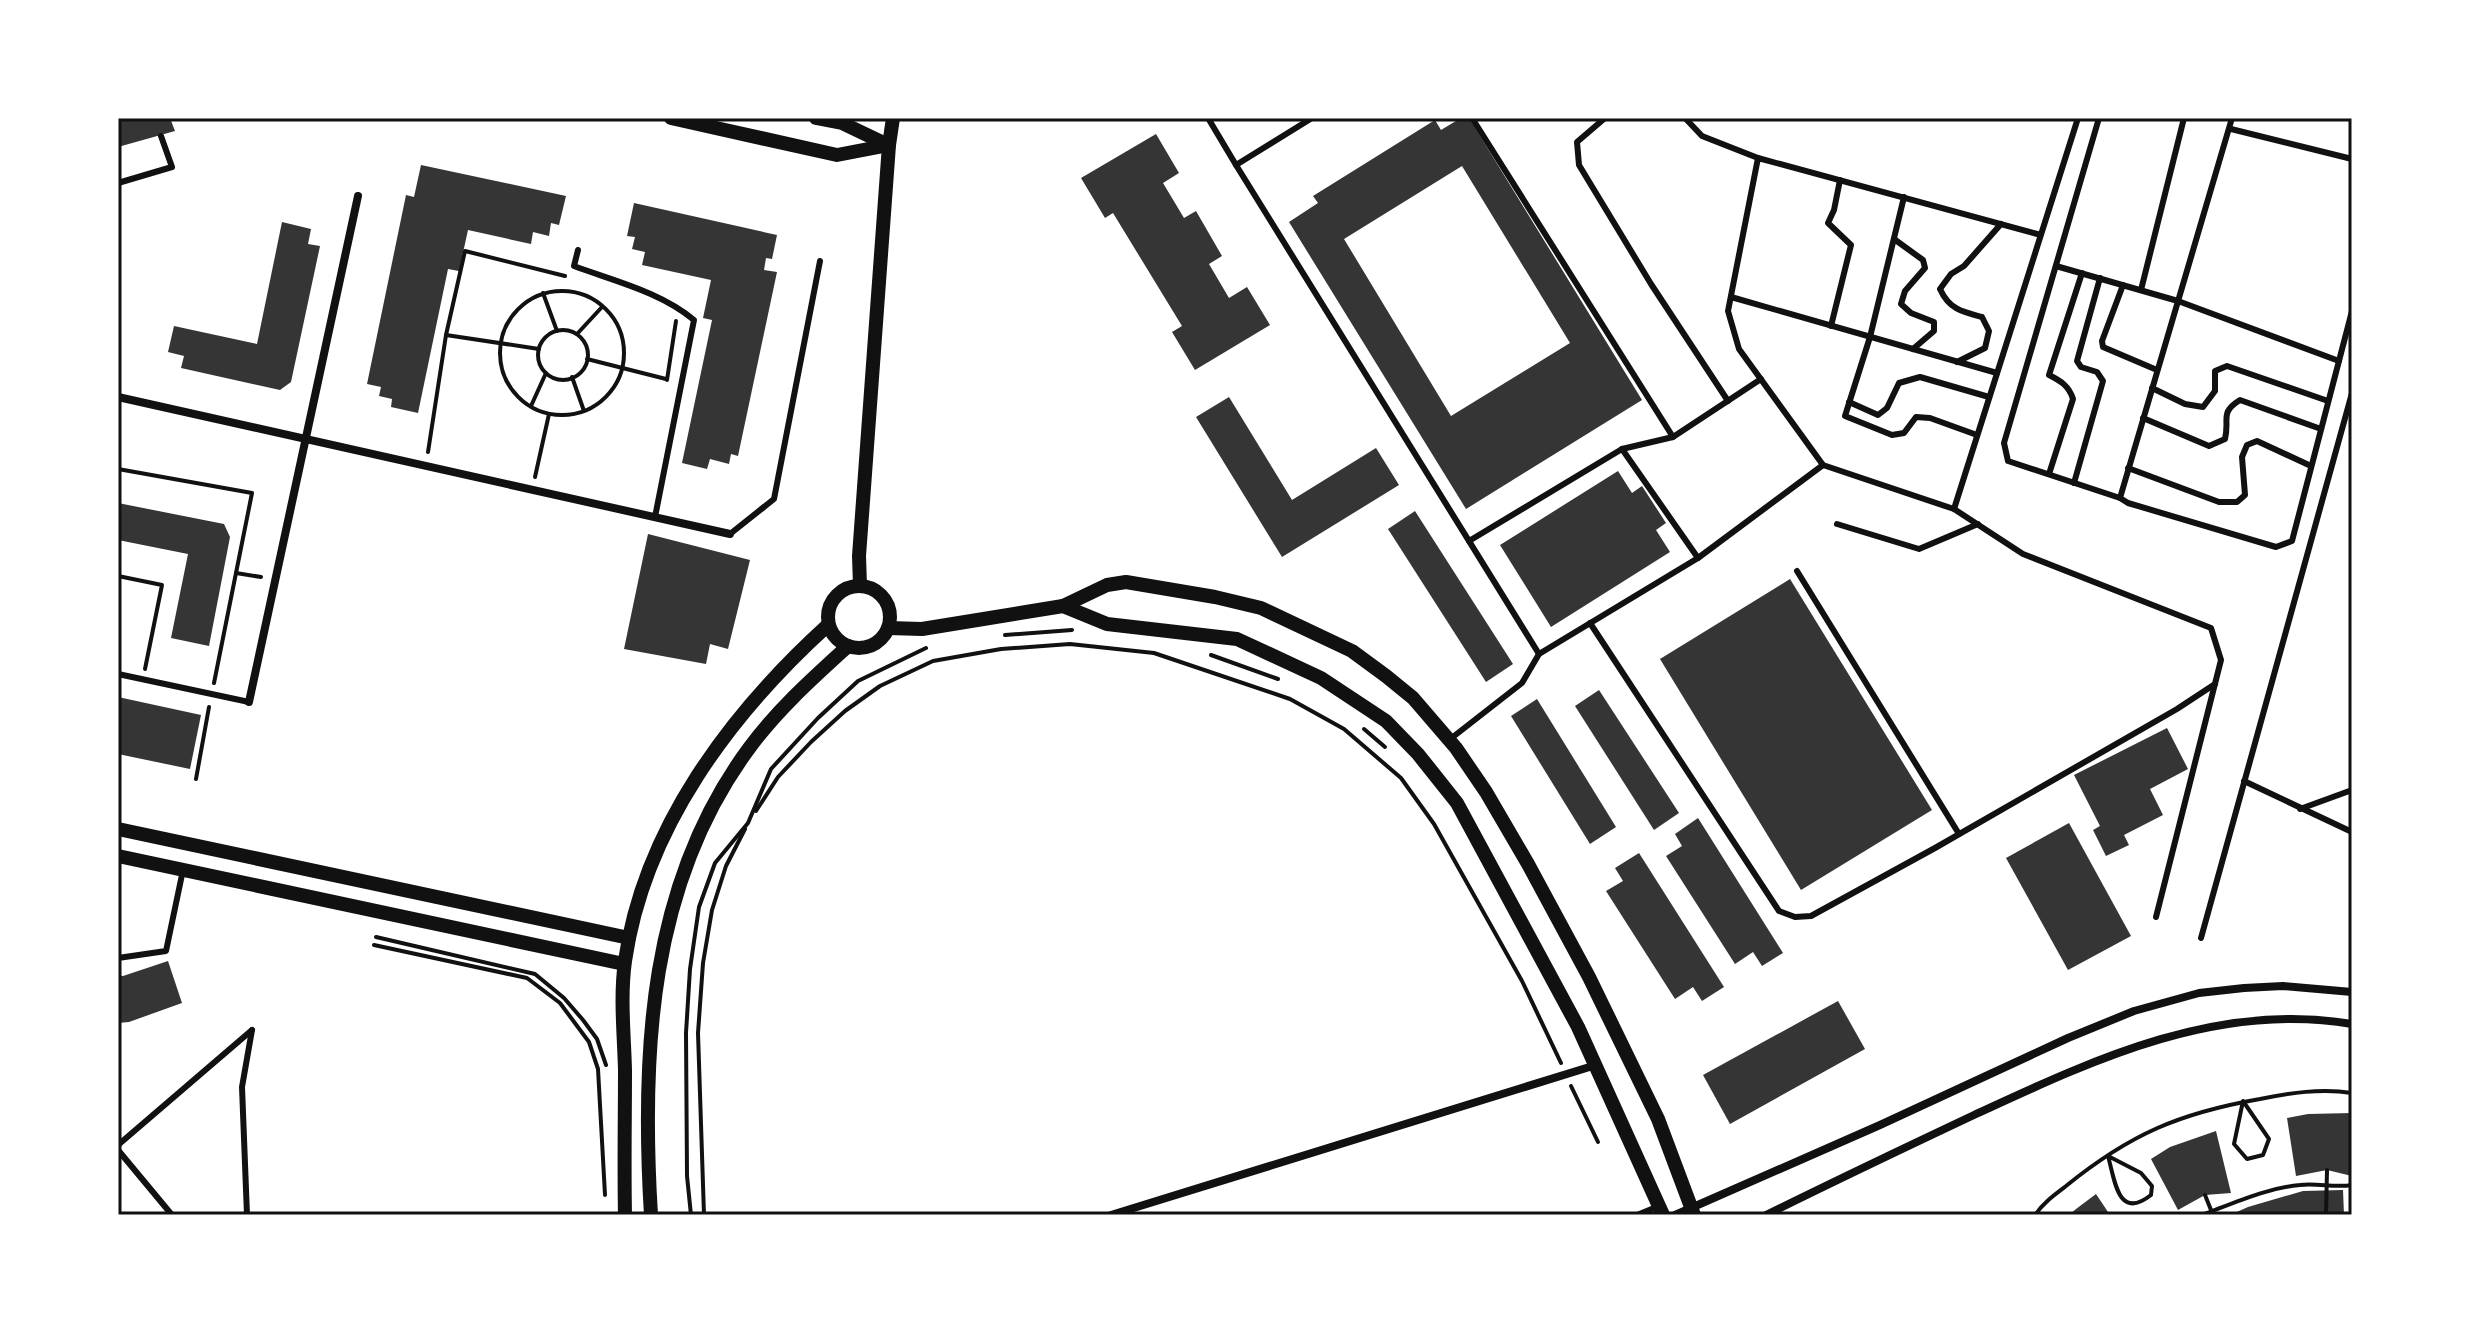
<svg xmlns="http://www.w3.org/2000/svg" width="2470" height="1333" font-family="'Work Sans',sans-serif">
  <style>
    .building { fill: #353535; fill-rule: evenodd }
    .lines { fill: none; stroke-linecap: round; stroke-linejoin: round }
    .path { stroke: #111; stroke-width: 4 }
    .service { stroke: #111; stroke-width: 6 }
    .minor { stroke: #111; stroke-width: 8 }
    .tertiary { stroke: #111; stroke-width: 14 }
    .neatline { fill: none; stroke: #111; stroke-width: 3 }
  </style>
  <rect width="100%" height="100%" fill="#fff"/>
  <g class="building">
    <path d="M118 118H170L175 131 118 147Z"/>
    <path d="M1461 118H1469L1642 400 1466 509 1289 222 1318 203 1313 196 1435 120 1441 130ZM1462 166 1570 343 1451 416 1344 239Z"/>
    <path d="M1156 134 1179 173 1163 183 1184 218 1196 211 1222 256 1209 264 1229 298 1247 287 1270 325 1195 370 1172 332 1182 326 1113 213 1105 218 1081 178Z"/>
    <path d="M421 165 566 196 559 225 551 223 549 236 533 232 531 244 468 230 459 271 448 269 418 413 391 407 392 399 379 396 381 387 367 384 406 195 414 197Z"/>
    <path d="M634 203 777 235 772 259 766 258 764 270 777 272 738 456 731 454 729 464 710 459 707 469 682 463 712 320 703 318 711 280 642 265 645 252 632 249 635 237 627 236Z"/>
    <path d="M282 222 311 229 308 244 320 246 291 382 280 390 181 368 184 356 168 352 174 326 257 344Z"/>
    <path d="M1229 397 1292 500 1376 448 1399 485 1282 557 1196 417Z"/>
    <path d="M1618 471 1632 493 1642 486 1666 523 1656 530 1670 552 1551 627 1500 545Z"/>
    <path d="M118 503 224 524 230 537 209 646 171 638 188 554 118 540Z"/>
    <path d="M1415 511 1513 664 1486 682 1388 529Z"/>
    <path d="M648 534 750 560 728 649 710 644 706 664 624 649Z"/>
    <path d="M1790 579 1932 810 1801 890 1660 659Z"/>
    <path d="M1599 690 1679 813 1654 830 1575 706Z"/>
    <path d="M118 697 201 715 190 769 118 754Z"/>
    <path d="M1537 699 1616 827 1590 844 1511 716Z"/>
    <path d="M2167 728 2188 769 2150 789 2163 815 2124 835 2129 845 2106 856 2093 830 2100 826 2074 775Z"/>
    <path d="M1698 818 1783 953 1762 966 1753 952 1735 964 1666 856 1682 846 1675 834Z"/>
    <path d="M2069 823 2131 936 2068 970 2006 858Z"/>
    <path d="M1639 853 1724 987 1702 1001 1693 987 1675 999 1606 891 1623 881 1615 868Z"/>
    <path d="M168 961 182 1003 129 1022 118 1023V975L123 976Z"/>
    <path d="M1838 1001 1865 1049 1730 1124 1703 1075Z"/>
    <path d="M2352 1113V1176L2327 1170 2296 1176 2287 1118 2308 1114Z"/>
    <path d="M2216 1131 2231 1193 2205 1195 2178 1210 2151 1159 2170 1147Z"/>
    <path d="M2343 1190 2344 1215H2230L2248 1207 2303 1191Z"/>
    <path d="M2096 1194 2110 1215H2069L2076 1209Z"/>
  </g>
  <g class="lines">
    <g class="path">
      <circle cx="562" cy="353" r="62"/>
      <path d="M543 293 557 331"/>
      <circle cx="563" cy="355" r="25"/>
      <path d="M577 334 602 307"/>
      <path d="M446 335 539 349"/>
      <path d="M587 359 666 379"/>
      <path d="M572 377 584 411"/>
      <path d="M667 380 676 321"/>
      <path d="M531 406 546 373"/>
      <path d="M428 452 446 335 465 251 565 276"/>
      <path d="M118 469 252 493 214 683"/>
      <path d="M535 477 549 414"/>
      <path d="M236 573 261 577"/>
      <path d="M118 576 162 585 145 669"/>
      <path d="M1005 635 1072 630"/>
      <path d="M1211 655 1278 679"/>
      <path d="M1364 729 1385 747"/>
      <path d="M196 779 209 707"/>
      <path d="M756 811 778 777 811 742 845 711 880 686 933 661 1001 649 1070 644 1154 653 1290 699 1344 729 1401 778 1434 824 1522 981 1561 1063"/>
      <path d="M376 937 535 974 564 998 583 1020 597 1039 606 1065"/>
      <path d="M374 945 527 978 560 1003 589 1042 598 1069 605 1195"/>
      <path d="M1571 1086 1598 1142"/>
      <path d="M2243 1101 2269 1139 2263 1155 2247 1159 2234 1144Z"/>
      <path d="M2108 1156 2141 1173 2152 1186 2151 1195C2118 1221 2115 1181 2108 1156Z"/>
      <path d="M2205 1195 2213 1215"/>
      <path d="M691 1215 687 1176 686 1033 690 969 699 907 715 863 748 823 771 769 818 718 858 681 926 648"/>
      <path d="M704 1215 698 1033 703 963 712 910 726 866 745 829"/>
      <path d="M2035 1215C2043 1203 2054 1195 2066 1186 2130 1134 2180 1113 2260 1099 2290 1093 2321 1088 2352 1093"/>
      <path d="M2202 1215C2234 1203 2266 1188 2300 1185 2318 1183 2335 1188 2352 1185"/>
      <path d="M2326 1215 2327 1170"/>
    </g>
    <g class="service">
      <path d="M1208 118 1236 165 1312 118"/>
      <path d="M1472 118 1673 437"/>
      <path d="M1605 118 1577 142 1579 165 1651 284 1728 401"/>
      <path d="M1685 118 1702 136 1758 158"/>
      <path d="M2099 118 2004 443 2008 461 2120 498"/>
      <path d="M2232 118 2120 498 2128 503 2276 547 2292 541 2352 311"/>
      <path d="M2231 129 2352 159"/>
      <path d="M1236 165 1539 654 1698 558 1823 465"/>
      <path d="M118 183 172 167 161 136"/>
      <path d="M1904 197 1870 337 1845 416 1892 435 1904 433 1916 417 1930 418 1977 435"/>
      <path d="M2041 235 1758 158 1728 311 1739 349 1823 465 1954 509 2078 118"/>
      <path d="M1894 239 1923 260 1925 268 1905 291 1901 304 1911 313 1934 322V331L1913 349"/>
      <path d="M578 250 574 266C614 281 661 292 694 320L655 517"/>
      <path d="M2056 266 2178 301 2339 361"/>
      <path d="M2123 285 2102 341 2103 347 2157 370"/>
      <path d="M2141 290 2184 118"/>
      <path d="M1731 297 1997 373"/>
      <path d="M1831 326 1851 245 1828 223 1834 210 1840 180"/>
      <path d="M1957 362 1985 348 1989 331 1982 317C1962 312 1949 309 1940 289L1951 274 1964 266 2001 224"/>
      <path d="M2152 388 2185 404 2203 407 2215 391V371L2227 366 2328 401"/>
      <path d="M1849 402 1878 415 1887 408 1899 383 1920 377 1989 397"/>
      <path d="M2143 418 2209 446 2225 439C2230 419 2219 413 2240 400L2321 429"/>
      <path d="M1622 449 1673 437 1761 379"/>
      <path d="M2128 468 2219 502H2237L2245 495 2242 457 2247 445 2257 441 2311 466"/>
      <path d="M2049 474 2073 399C2069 386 2061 381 2049 375L2082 273"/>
      <path d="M2074 483 2103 381 2097 372 2081 367 2077 361 2100 278"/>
      <path d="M1954 509 2023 554 2211 628 2221 660 2156 917"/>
      <path d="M1837 524 1919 549 1978 524"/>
      <path d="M730 534 774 499 820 261"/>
      <path d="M1469 541 1622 449 1698 558"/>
      <path d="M1797 571 1959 834"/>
      <path d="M1590 623 1779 911 1795 917 1811 916 1935 848 2177 709 2215 684"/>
      <path d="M118 674 249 702"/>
      <path d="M1449 740 1522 683 1539 654"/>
      <path d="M2244 781 2352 832"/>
      <path d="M2300 809 2352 790"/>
      <path d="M2201 938 2352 393"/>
      <path d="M118 958 166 951 183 870"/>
      <path d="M118 1145 252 1030"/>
      <path d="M118 1150 172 1215"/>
      <path d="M247 1215 242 1087 252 1030"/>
      <path d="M1637 1215 1659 1206"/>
    </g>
    <g class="minor">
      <path d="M118 397 730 534"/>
      <path d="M249 702 358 196"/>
      <path d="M1111 1215 1596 1065"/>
      <path d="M1675 1215 1880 1125 2068 1038 2134 1011 2199 993 2244 988 2283 986 2352 992"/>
      <path d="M1766 1215C1835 1181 1904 1148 1974 1115 2093 1060 2217 1001 2352 1024"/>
    </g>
    <g class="tertiary">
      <path d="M671 118 837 155 889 145"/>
      <path d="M816 118 842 123 888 145"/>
      <circle cx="859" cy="617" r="31"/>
      <path d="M860 586 859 556 889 145 893 118"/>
      <path d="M1063 606 1107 624 1237 639 1321 678 1386 721 1418 754 1457 803 1578 1027 1663 1215"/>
      <path d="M888 628 922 629 1063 606 1107 585 1126 582 1215 597 1261 608 1352 651 1386 676 1413 698 1456 748 1486 792 1528 864 1589 977 1658 1119 1694 1215"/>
      <path d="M118 829 629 938"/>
      <path d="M118 856 624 964"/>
      <path d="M625 1215C624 1166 625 1118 625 1070 624 1033 620 997 625 961 644 828 731 713 828 625"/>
      <path d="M651 1215C641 1053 649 882 750 747 778 709 813 678 848 646"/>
    </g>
  </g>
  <rect width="2470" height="1333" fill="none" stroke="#ffffff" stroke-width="240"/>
  <rect x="120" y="120" width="2230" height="1093" class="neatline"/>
</svg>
